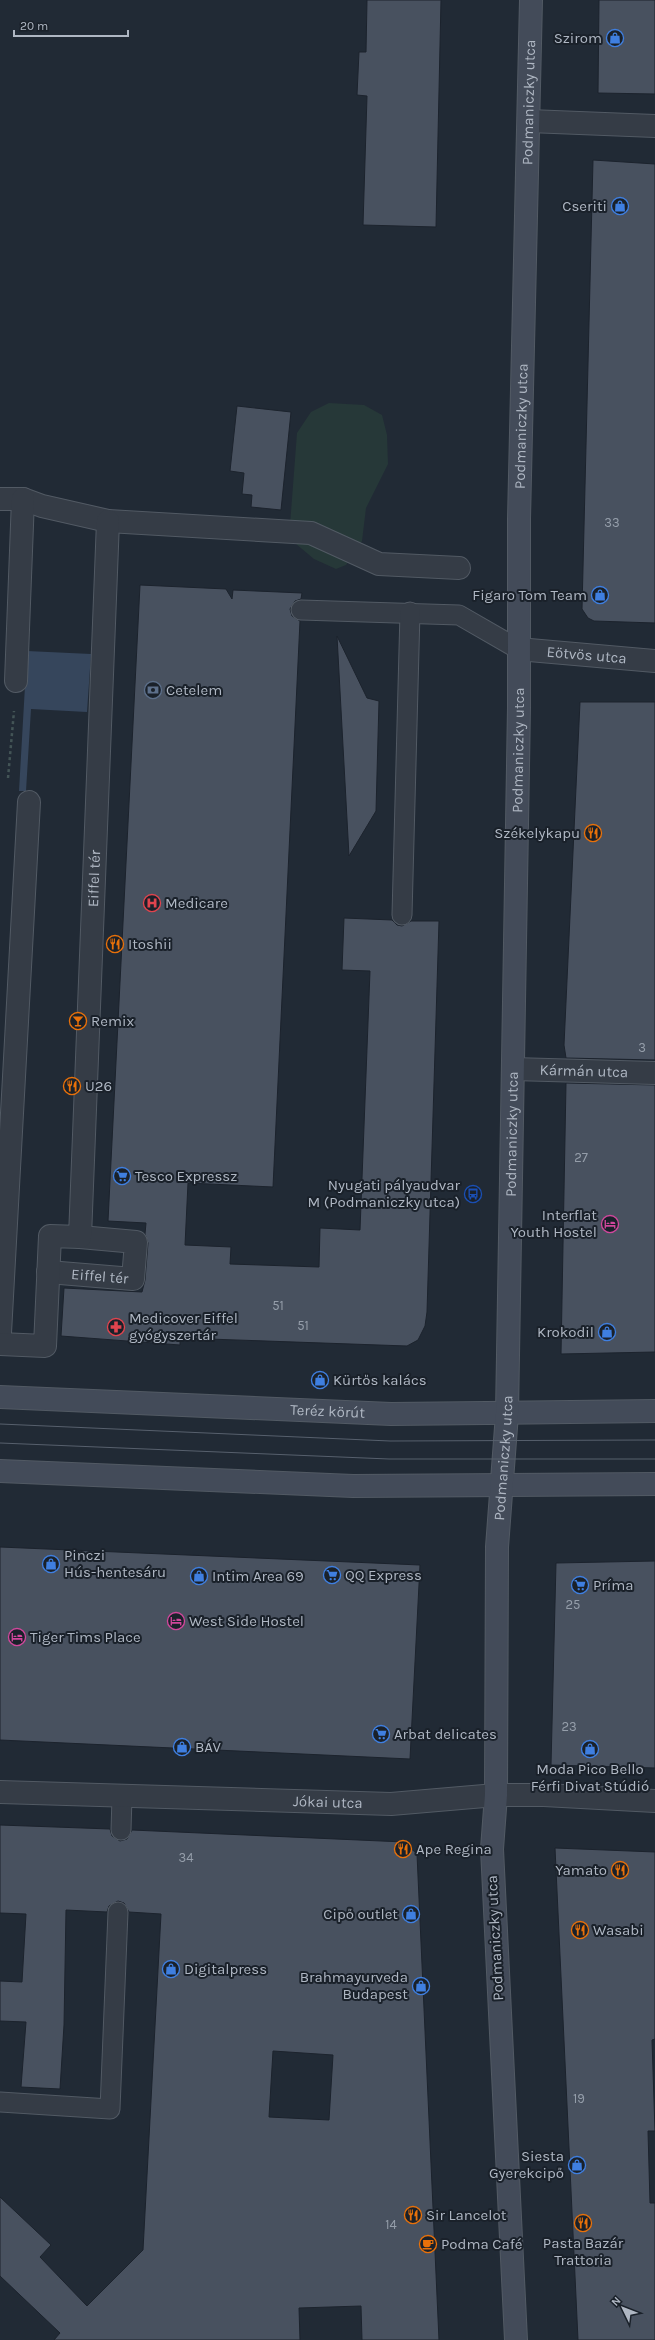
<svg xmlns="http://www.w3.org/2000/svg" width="655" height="2340" font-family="Karla,sans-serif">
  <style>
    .green { fill: #263838 }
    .water { fill: #36465c }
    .building { fill: #48515f; stroke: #1c232d; fill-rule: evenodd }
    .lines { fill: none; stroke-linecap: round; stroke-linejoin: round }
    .lane-casing { stroke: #525a64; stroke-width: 21 }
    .street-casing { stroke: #525a64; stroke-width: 24 }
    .secondary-casing { stroke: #525a64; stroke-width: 24 }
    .path { stroke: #435456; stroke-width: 2.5; stroke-dasharray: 3 3; stroke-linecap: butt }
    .lane { stroke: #353c46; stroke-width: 19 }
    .street { stroke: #353c46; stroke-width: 22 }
    .secondary { stroke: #434b59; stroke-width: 22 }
    .tram { stroke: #57606d; stroke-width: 1 }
    .labels { text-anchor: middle; stroke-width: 4; stroke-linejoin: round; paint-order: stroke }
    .number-label { font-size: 13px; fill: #959eaa }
    .poi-label { font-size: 15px; fill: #afb7c3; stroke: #1a212a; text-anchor: start }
    .street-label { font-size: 15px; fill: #afb7c3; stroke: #1a212a }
  </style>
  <rect width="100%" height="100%" fill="#212a35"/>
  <path class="green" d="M329 403 364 405 382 415 387 435 388 464 366 508 362 541 346 565 336 569 314 559 289 538 297 433 311 412Z"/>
  <path class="water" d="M27 651 91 654 87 712 31 709 26 791H19Z"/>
  <g class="building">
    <path d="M367 0H441L436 227 363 225 367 96 357 95 359 52H366Z"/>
    <path d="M599 0H655V94L598 93Z"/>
    <path d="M593 160 655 164V623L594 621 588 618 582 609Z"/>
    <path d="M237 406 291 412 281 510 251 507 252 495 242 494 244 473 230 471Z"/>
    <path d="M140 585 226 589 232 599 233 590 302 593 301 599 295 601 290 609 292 616 300 621 273 1187 188 1183 185 1245 231 1247 230 1264 319 1267 320 1228 360 1230 370 971 342 970 344 918 392 920 397 925 402 926 411 921H439L427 1312 425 1326 418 1340 407 1346 180 1338V1345L61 1336 64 1288 142 1292 145 1280 148 1243 145 1234 146 1223 108 1221Z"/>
    <path d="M337 636 367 698 379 701 376 811 349 856Z"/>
    <path d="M580 702H655V1060L566 1058 564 1045Z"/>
    <path d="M566 1083 655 1085V1352L561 1354Z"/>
    <path d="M0 1547 420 1565 410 1759 0 1740Z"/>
    <path d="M655 1561V1768L551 1765 556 1563Z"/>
    <path d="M0 1825 110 1829 112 1836 120 1841 127 1839 132 1830 404 1842 417 1854 439 2340H362L361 2306 299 2308 300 2340H54L60 2333 0 2276V2197L51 2245 40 2257 87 2306 143 2250 161 1914 129 1912 124 1903 118 1901 109 1906 107 1912 66 1910 64 2025 60 2089 21 2087 26 2022 0 2021V1981L22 1982 26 1914 0 1913ZM273 2051 333 2055 329 2120 269 2117Z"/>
    <path d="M555 1848 655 1852V2039L652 2040 655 2131H648L650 2203H655V2340H578Z"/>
  </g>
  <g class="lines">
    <g class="lane-casing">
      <g id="lane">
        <path d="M301 610 459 615 518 649"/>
        <path d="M402 915 410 612"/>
        <path d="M121 1830 122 1797"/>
        <path d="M0 2102 110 2109 118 1912"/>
      </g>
    </g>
    <g class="street-casing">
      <g id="street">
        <path d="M529 121 655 126"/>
        <path d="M0 499H23L42 506 108 521 311 533 379 564 459 568"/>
        <path id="s1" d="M518 649 655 661"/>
        <path d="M16 681 23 499"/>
        <path id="s2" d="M513 1069 655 1073"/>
        <path id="s3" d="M48 1272 133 1279 136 1242 80 1237"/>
        <path d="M0 1333 29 802"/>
        <path id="s4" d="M0 1344 45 1346 50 1236 80 1237 108 521"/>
        <path id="s5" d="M0 1792 391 1804 496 1795H544L655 1801"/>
      </g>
    </g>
    <g class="secondary-casing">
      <g id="secondary">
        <path id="s6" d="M0 1397 391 1414 655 1411"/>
        <path d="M0 1471 353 1486 655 1484"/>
        <path id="s7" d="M516 2340 492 1849 496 1795 497 1547 507 1414 519 707V519L531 0"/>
      </g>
    </g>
    <path class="path" d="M8 778 14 711"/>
    <use href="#lane" class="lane"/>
    <use href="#street" class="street"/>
    <use href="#secondary" class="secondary"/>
    <g class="tram">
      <path d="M0 1424 390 1441 655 1440"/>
      <path d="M0 1443 389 1459H655"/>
    </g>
  </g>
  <defs>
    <g id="shop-ring" transform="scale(0.9)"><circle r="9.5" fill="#1a212a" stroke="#3f7fe0" stroke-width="1.5"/><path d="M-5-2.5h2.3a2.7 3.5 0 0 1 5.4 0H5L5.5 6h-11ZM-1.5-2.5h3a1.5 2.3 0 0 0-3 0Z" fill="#3f7fe0"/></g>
    <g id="bank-ring" transform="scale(0.9)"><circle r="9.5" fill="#1a212a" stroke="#5c6f8a" stroke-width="1.5"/><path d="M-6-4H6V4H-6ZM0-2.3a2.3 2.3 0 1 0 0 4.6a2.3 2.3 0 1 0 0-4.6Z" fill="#5c6f8a"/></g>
    <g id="restaurant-ring" transform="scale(0.9)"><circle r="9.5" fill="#1a212a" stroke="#e8710a" stroke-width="1.5"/><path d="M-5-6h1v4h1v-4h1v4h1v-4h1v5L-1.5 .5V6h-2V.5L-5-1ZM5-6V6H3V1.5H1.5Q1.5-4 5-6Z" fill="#e8710a"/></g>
    <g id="hospital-ring" transform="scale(0.9)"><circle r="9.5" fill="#1a212a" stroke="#e0444e" stroke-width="1.5"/><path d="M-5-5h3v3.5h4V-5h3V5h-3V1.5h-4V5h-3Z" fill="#e0444e"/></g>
    <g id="bar-ring" transform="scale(0.9)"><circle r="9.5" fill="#1a212a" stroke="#e8710a" stroke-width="1.5"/><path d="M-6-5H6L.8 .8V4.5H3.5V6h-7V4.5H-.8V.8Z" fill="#e8710a"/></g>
    <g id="supermarket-ring" transform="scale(0.9)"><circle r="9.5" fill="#1a212a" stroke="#3f7fe0" stroke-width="1.5"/><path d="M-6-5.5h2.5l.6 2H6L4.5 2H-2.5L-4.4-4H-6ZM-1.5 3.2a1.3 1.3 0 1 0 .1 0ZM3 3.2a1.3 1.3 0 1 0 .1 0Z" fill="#3f7fe0"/></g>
    <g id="bus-ring" transform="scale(0.9)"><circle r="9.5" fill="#1a212a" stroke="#1a4fb4" stroke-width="1.5"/><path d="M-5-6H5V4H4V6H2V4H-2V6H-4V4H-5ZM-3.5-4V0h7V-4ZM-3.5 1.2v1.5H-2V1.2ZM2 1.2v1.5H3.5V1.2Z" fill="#1a4fb4"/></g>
    <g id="hotel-ring" transform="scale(0.9)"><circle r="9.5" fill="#1a212a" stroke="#d1479c" stroke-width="1.5"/><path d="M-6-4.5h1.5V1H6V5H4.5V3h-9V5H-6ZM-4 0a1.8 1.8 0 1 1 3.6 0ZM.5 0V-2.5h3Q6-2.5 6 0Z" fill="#d1479c"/></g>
    <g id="pharmacy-ring" transform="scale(0.9)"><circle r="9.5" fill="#1a212a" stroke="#e0444e" stroke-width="1.5"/><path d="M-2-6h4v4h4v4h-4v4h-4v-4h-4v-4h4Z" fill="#e0444e"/></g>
    <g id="cafe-ring" transform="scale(0.9)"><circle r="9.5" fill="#1a212a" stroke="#e8710a" stroke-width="1.5"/><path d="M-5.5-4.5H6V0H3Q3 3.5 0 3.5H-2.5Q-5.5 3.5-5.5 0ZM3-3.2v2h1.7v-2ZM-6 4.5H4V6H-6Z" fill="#e8710a"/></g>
  </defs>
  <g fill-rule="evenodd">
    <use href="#shop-ring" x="615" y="38"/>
    <use href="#shop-ring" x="620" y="206"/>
    <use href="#shop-ring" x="600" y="595"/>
    <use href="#bank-ring" x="153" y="690"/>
    <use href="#restaurant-ring" x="593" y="833"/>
    <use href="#hospital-ring" x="152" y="903"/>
    <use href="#restaurant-ring" x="115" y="944"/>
    <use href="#bar-ring" x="78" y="1021"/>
    <use href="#restaurant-ring" x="72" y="1086"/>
    <use href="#supermarket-ring" x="122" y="1176"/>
    <use href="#bus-ring" x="473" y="1194"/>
    <use href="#hotel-ring" x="610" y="1224"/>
    <use href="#pharmacy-ring" x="116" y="1327"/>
    <use href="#shop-ring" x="607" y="1332"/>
    <use href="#shop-ring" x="320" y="1380"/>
    <use href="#shop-ring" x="51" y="1564"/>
    <use href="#supermarket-ring" x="332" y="1575"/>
    <use href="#shop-ring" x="199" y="1576"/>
    <use href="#supermarket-ring" x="580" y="1585"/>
    <use href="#hotel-ring" x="176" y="1621"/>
    <use href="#hotel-ring" x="17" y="1637"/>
    <use href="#supermarket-ring" x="381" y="1734"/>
    <use href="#shop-ring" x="182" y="1747"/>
    <use href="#shop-ring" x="590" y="1749"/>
    <use href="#restaurant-ring" x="403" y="1849"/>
    <use href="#restaurant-ring" x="620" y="1870"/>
    <use href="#shop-ring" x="411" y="1914"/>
    <use href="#restaurant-ring" x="580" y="1930"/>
    <use href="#shop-ring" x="171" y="1969"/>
    <use href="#shop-ring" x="421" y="1986"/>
    <use href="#shop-ring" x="577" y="2165"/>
    <use href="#restaurant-ring" x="413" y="2215"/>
    <use href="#restaurant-ring" x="583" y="2223"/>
    <use href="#cafe-ring" x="428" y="2244"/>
  </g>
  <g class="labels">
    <g class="number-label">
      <text x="612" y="527">33</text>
      <text x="642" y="1052">3</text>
      <text x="581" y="1162">27</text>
      <text x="278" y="1310">51</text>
      <text x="303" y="1330">51</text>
      <text x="573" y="1609">25</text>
      <text x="569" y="1731">23</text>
      <text x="186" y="1862">34</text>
      <text x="579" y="2103">19</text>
      <text x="391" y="2229">14</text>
    </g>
    <g class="poi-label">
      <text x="602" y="43" text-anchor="end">Szirom</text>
      <text x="607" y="211" text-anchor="end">Cseriti</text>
      <text x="587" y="600" text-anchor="end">Figaro Tom Team</text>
      <text x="166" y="695">Cetelem</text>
      <text x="580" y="838" text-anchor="end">Székelykapu</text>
      <text x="165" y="908">Medicare</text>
      <text x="128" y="949">Itoshii</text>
      <text x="91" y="1026">Remix</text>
      <text x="85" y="1091">U26</text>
      <text x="135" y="1181">Tesco Expressz</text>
      <text x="460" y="1190" text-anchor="end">Nyugati pályaudvar<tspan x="460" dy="17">M (Podmaniczky utca)</tspan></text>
      <text x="597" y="1220" text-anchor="end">Interflat<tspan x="597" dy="17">Youth Hostel</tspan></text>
      <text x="129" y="1323">Medicover Eiffel<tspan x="129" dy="17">gyógyszertár</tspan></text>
      <text x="594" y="1337" text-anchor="end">Krokodil</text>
      <text x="333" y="1385">Kürtős kalács</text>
      <text x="64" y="1560">Pinczi<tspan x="64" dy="17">Hús-hentesáru</tspan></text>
      <text x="345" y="1580">QQ Express</text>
      <text x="212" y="1581">Intim Area 69</text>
      <text x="593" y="1590">Príma</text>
      <text x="189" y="1626">West Side Hostel</text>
      <text x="30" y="1642">Tiger Tims Place</text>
      <text x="394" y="1739">Arbat delicates</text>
      <text x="195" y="1752">BÁV</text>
      <text x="590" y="1774" text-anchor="middle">Moda Pico Bello<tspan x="590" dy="17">Férfi Divat Stúdió</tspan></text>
      <text x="416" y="1854">Ape Regina</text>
      <text x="607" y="1875" text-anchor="end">Yamato</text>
      <text x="398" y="1919" text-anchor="end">Cipő outlet</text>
      <text x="593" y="1935">Wasabi</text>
      <text x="184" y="1974">Digitalpress</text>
      <text x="408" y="1982" text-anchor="end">Brahmayurveda<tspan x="408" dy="17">Budapest</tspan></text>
      <text x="564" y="2161" text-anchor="end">Siesta<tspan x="564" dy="17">Gyerekcipő</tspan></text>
      <text x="426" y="2220">Sir Lancelot</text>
      <text x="583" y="2248" text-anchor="middle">Pasta Bazár<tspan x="583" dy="17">Trattoria</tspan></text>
      <text x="441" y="2249">Podma Café</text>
    </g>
    <g class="street-label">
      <text dy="5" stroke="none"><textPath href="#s7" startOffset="2239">Podmaniczky utca</textPath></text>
      <text dy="5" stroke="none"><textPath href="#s7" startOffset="1915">Podmaniczky utca</textPath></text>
      <text dy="5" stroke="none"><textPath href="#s1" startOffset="69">Eötvös utca</textPath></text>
      <text dy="5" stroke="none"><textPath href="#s7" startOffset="1591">Podmaniczky utca</textPath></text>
      <text dy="5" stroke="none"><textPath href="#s4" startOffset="544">Eiffel tér</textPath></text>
      <text dy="5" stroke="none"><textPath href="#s2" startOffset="71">Kármán utca</textPath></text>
      <text dy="5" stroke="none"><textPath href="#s7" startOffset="1207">Podmaniczky utca</textPath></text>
      <text dy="5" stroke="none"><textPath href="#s3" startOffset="52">Eiffel tér</textPath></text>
      <text dy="5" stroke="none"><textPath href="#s6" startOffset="328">Teréz körút</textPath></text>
      <text dy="5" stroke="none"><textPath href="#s7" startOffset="883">Podmaniczky utca</textPath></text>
      <text dy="5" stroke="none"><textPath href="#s5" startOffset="328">Jókai utca</textPath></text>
      <text transform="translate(495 1938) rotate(-93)" y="5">Podmaniczky utca</text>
    </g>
  </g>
  <g transform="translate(623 2308) rotate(313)" stroke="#1a212a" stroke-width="3" paint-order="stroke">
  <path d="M0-3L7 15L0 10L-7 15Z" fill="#afb7c3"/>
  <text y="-6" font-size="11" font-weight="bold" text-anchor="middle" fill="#afb7c3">N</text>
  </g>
  <path d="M14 30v6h114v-6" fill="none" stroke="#afb7c3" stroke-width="2"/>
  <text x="20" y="30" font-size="12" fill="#afb7c3" stroke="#1a212a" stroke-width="3" paint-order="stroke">20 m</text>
</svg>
